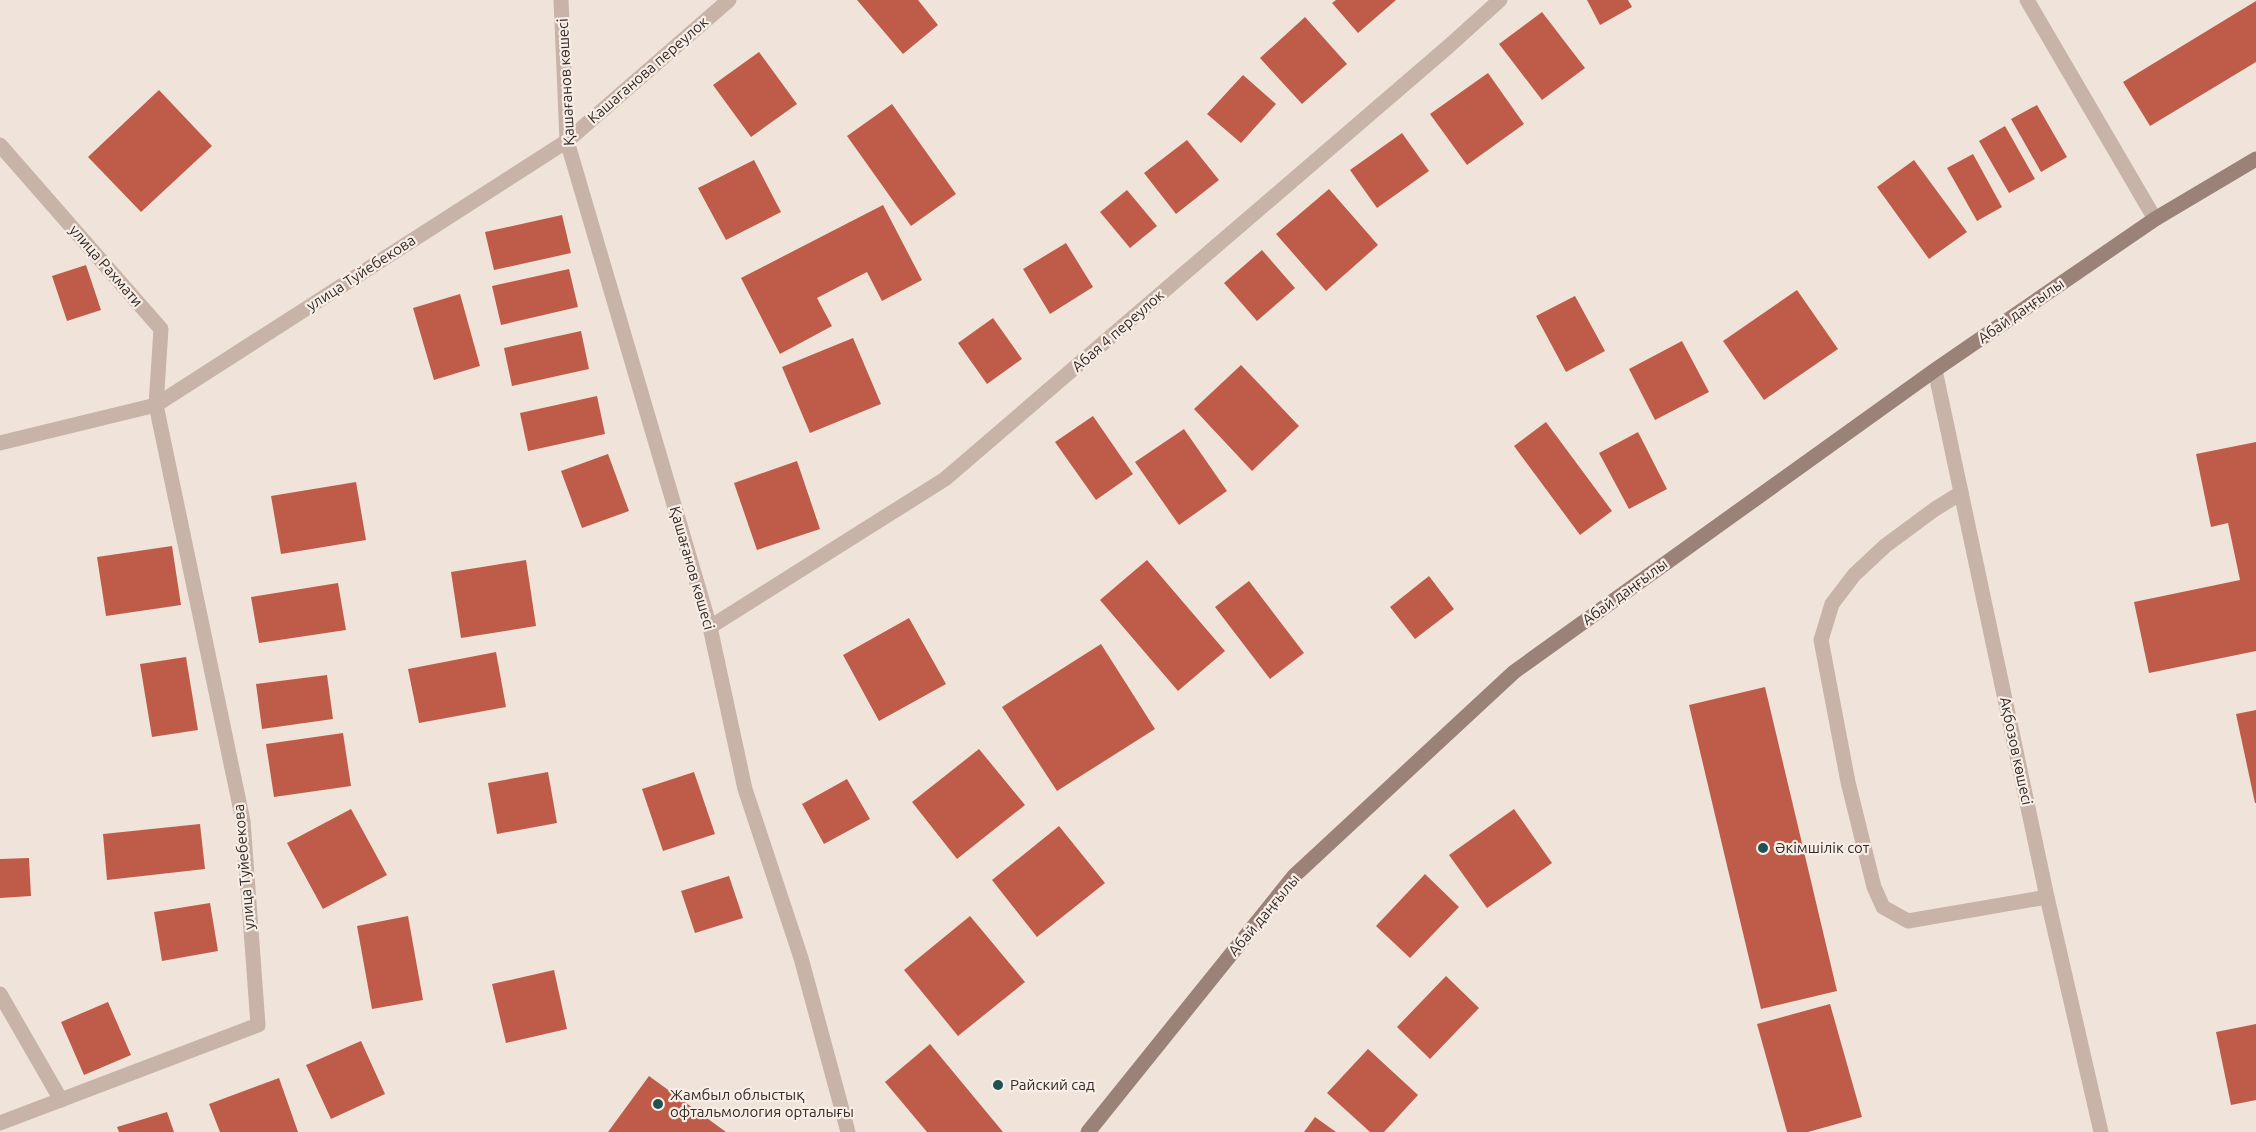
<svg xmlns="http://www.w3.org/2000/svg" width="2256" height="1132" font-family="Ubuntu,sans-serif">
  <style>
    .building { fill: #bf5c49 }
    .lines { fill: none; stroke-linecap: round; stroke-linejoin: round }
    .lane { stroke: #c7b3a7; stroke-width: 15 }
    .street { stroke: #c7b3a7; stroke-width: 15 }
    .secondary { stroke: #9b8279; stroke-width: 15 }
    .poi-dot { fill: #1f5352; stroke: #f8eee6; stroke-width: 2 }
    .labels { text-anchor: middle; stroke-width: 4.5; stroke-linejoin: round; paint-order: stroke }
    .street-label { font-size: 15px; fill: #342a27; stroke: #f8eee6 }
    .poi-label { font-size: 15px; fill: #342a27; stroke: #f8eee6; text-anchor: start }
  </style>
  <rect width="100%" height="100%" fill="#f0e4da"/>
  <g class="building">
    <path d="M857 0H918L938 25 903 54Z"/>
    <path d="M1336 0H1396L1358 33 1332 3Z"/>
    <path d="M1587 0H1628L1632 7 1600 25Z"/>
    <path d="M2256 1V62L2150 126 2123 82Z"/>
    <path d="M1542 12 1585 68 1542 100 1499 44Z"/>
    <path d="M1305 17 1347 64 1302 104 1260 58Z"/>
    <path d="M759 52 797 104 751 137 713 85Z"/>
    <path d="M1488 73 1524 124 1467 165 1430 114Z"/>
    <path d="M1243 75 1276 104 1241 143 1207 114Z"/>
    <path d="M159 90 212 146 141 212 88 157Z"/>
    <path d="M892 104 956 194 911 226 847 136Z"/>
    <path d="M2037 105 2067 157 2041 172 2011 119Z"/>
    <path d="M2005 126 2035 179 2009 193 1979 141Z"/>
    <path d="M1402 133 1429 171 1377 208 1350 170Z"/>
    <path d="M1187 140 1219 180 1176 214 1144 173Z"/>
    <path d="M1973 154 2002 207 1977 221 1947 168Z"/>
    <path d="M754 160 781 212 726 240 698 188Z"/>
    <path d="M1914 160 1967 232 1929 259 1877 187Z"/>
    <path d="M1329 189 1378 245 1326 291 1276 234Z"/>
    <path d="M1127 190 1157 226 1130 248 1100 212Z"/>
    <path d="M883 205 922 280 882 301 867 272 817 298 832 326 780 354 741 278Z"/>
    <path d="M562 215 571 253 494 270 485 232Z"/>
    <path d="M1066 243 1093 287 1050 314 1023 269Z"/>
    <path d="M1262 250 1295 288 1257 321 1224 283Z"/>
    <path d="M86 265 101 310 67 321 52 276Z"/>
    <path d="M569 269 578 307 501 325 492 286Z"/>
    <path d="M1797 290 1838 349 1764 400 1723 341Z"/>
    <path d="M460 294 480 366 434 380 413 308Z"/>
    <path d="M1575 296 1605 351 1566 372 1536 316Z"/>
    <path d="M993 318 1022 359 987 384 958 343Z"/>
    <path d="M581 331 589 369 512 386 504 348Z"/>
    <path d="M853 338 881 404 810 433 782 367Z"/>
    <path d="M1682 341 1709 392 1655 420 1629 369Z"/>
    <path d="M1241 365 1299 426 1252 471 1194 409Z"/>
    <path d="M597 396 605 434 528 451 520 413Z"/>
    <path d="M1093 416 1133 474 1096 500 1055 442Z"/>
    <path d="M1546 422 1612 511 1580 535 1514 446Z"/>
    <path d="M1184 429 1227 491 1179 525 1135 462Z"/>
    <path d="M1638 432 1667 489 1629 509 1599 453Z"/>
    <path d="M2256 442V651L2149 673 2134 602 2240 580 2228 523 2211 527 2196 454Z"/>
    <path d="M608 454 629 511 582 528 561 471Z"/>
    <path d="M797 461 820 529 757 550 734 483Z"/>
    <path d="M356 482 366 540 281 554 271 496Z"/>
    <path d="M172 546 181 605 106 616 97 557Z"/>
    <path d="M526 560 536 626 461 638 451 572Z"/>
    <path d="M1147 560 1225 651 1178 691 1100 600Z"/>
    <path d="M1429 576 1454 609 1415 639 1390 607Z"/>
    <path d="M1249 581 1304 653 1270 679 1215 607Z"/>
    <path d="M338 583 346 630 259 643 251 597Z"/>
    <path d="M909 618 946 684 879 721 843 655Z"/>
    <path d="M1101 644 1155 729 1057 791 1002 707Z"/>
    <path d="M496 652 506 707 419 723 408 669Z"/>
    <path d="M186 657 198 730 152 737 140 664Z"/>
    <path d="M327 675 333 719 262 729 256 684Z"/>
    <path d="M1765 687 1837 991 1761 1009 1689 705Z"/>
    <path d="M2256 710V803H2255L2236 714Z"/>
    <path d="M343 733 351 786 274 797 266 744Z"/>
    <path d="M979 749 1025 805 957 859 912 802Z"/>
    <path d="M548 772 557 823 497 834 488 783Z"/>
    <path d="M694 772 715 834 663 851 642 789Z"/>
    <path d="M847 779 870 819 824 844 802 804Z"/>
    <path d="M351 809 387 875 323 909 287 843Z"/>
    <path d="M1514 809 1552 863 1487 908 1449 855Z"/>
    <path d="M200 824 205 869 107 880 103 834Z"/>
    <path d="M1059 826 1105 883 1037 937 992 880Z"/>
    <path d="M29 858 31 896 0 898V859Z"/>
    <path d="M1425 874 1459 907 1410 958 1376 926Z"/>
    <path d="M729 876 743 918 695 933 681 891Z"/>
    <path d="M210 903 218 951 162 961 154 912Z"/>
    <path d="M408 916 423 1000 372 1009 357 926Z"/>
    <path d="M970 916 1025 982 958 1036 904 970Z"/>
    <path d="M554 970 567 1029 506 1043 492 984Z"/>
    <path d="M1446 976 1479 1008 1430 1059 1397 1027Z"/>
    <path d="M108 1002 131 1055 84 1075 61 1022Z"/>
    <path d="M1830 1004 1862 1117 1808 1132H1787L1757 1024Z"/>
    <path d="M2256 1024V1100L2231 1105 2216 1032Z"/>
    <path d="M361 1041 385 1094 331 1119 306 1065Z"/>
    <path d="M930 1044 1003 1132H927L885 1082Z"/>
    <path d="M1368 1049 1418 1095 1384 1132H1370L1327 1093Z"/>
    <path d="M649 1076 726 1132H608Z"/>
    <path d="M279 1078 298 1132H220L209 1104Z"/>
    <path d="M167 1112 174 1132H119L117 1127Z"/>
    <path d="M1315 1117 1336 1132H1304Z"/>
  </g>
  <g class="lines">
    <g class="lane">
      <path d="M2027 0 2155 219"/>
      <path d="M1961 493 1935 509 1885 546 1854 575 1832 604 1821 640 1848 782 1874 887 1883 907 1908 921 2047 897"/>
    </g>
    <g class="street">
      <path d="M561 0 567 141 710 627 745 789 801 958 848 1132"/>
      <path d="M0 145 161 329 156 405 243 821 258 1025 0 1123"/>
      <path d="M1935 370 2047 897 2101 1132"/>
      <path d="M0 443 156 405 567 141 729 0"/>
      <path d="M710 627 945 479 1449 46 1500 0"/>
      <path d="M0 994 61 1100"/>
    </g>
    <path class="secondary" d="M1088 1132 1294 876 1514 672 1935 370 2155 219 2256 159"/>
  </g>
  <g class="poi-dot">
    <circle cx="1763" cy="848" r="6"/>
    <circle cx="998" cy="1085" r="6"/>
    <circle cx="658" cy="1104" r="6"/>
  </g>
  <g class="labels">
    <g class="street-label">
      <text transform="translate(648 70) rotate(-41)" y="5">Кашаганова переулок</text>
      <text transform="translate(566 82) rotate(-93)" y="5">Қашағанов көшесі</text>
      <text transform="translate(106 266) rotate(49)" y="5">улица Рахмати</text>
      <text transform="translate(361 273) rotate(-33)" y="5">улица Туйебекова</text>
      <text transform="translate(2021 311) rotate(-35)" y="5">Абай даңғылы</text>
      <text transform="translate(1118 331) rotate(-41)" y="5">Абая 4 переулок</text>
      <text transform="translate(692 568) rotate(74)" y="5">Қашағанов көшесі</text>
      <text transform="translate(1625 592) rotate(-36)" y="5">Абай даңғылы</text>
      <text transform="translate(2016 751) rotate(78)" y="5">Ақбозов көшесі</text>
      <text transform="translate(244 867) rotate(-95)" y="5">улица Туйебекова</text>
      <text transform="translate(1264 915) rotate(-50)" y="5">Абай даңғылы</text>
    </g>
    <g class="poi-label">
      <text x="1775" y="853">Әкімшілік сот</text>
      <text x="1010" y="1090">Райский сад</text>
      <text x="670" y="1100">Жамбыл облыстық<tspan x="670" dy="17">офтальмология орталығы</tspan></text>
    </g>
  </g>
</svg>
